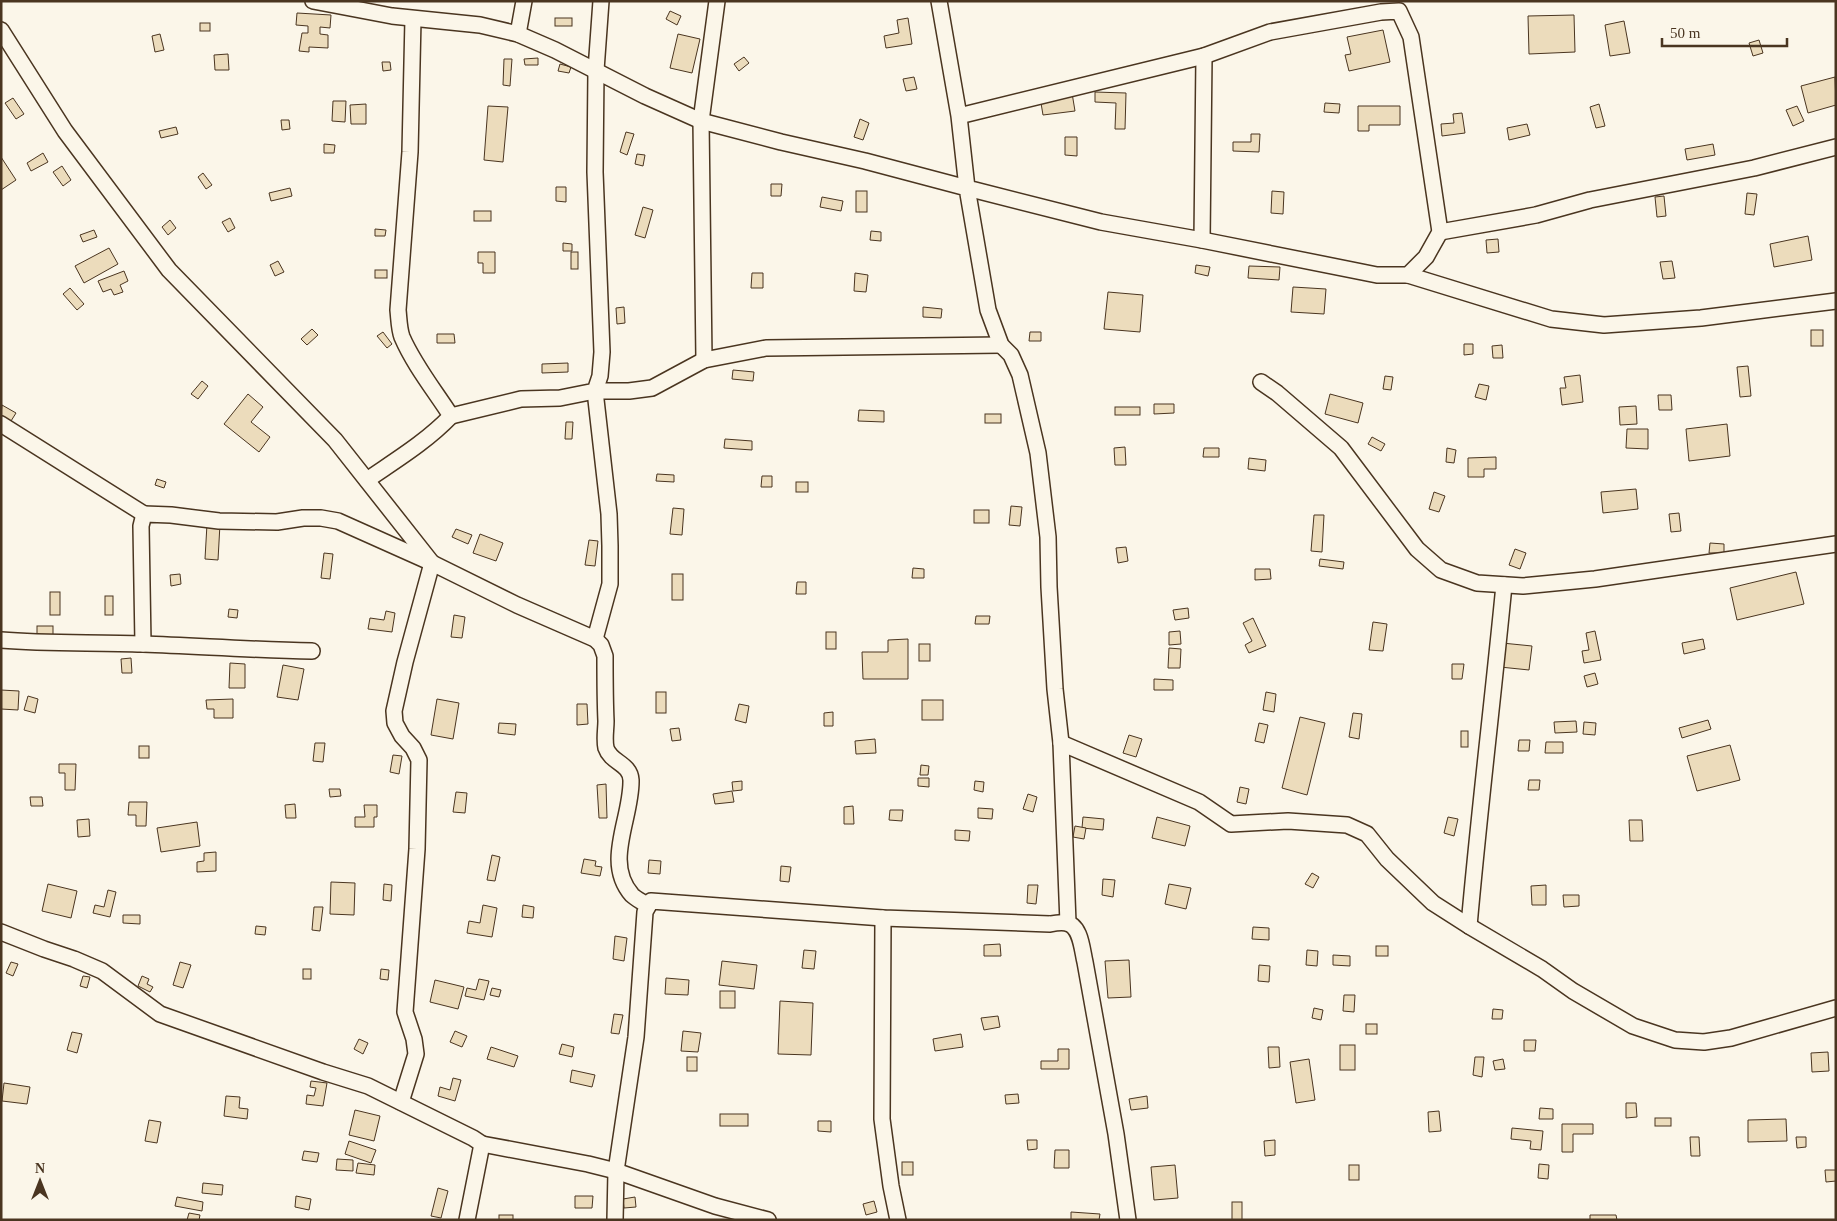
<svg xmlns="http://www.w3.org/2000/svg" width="1837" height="1221" font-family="'Times New Roman',serif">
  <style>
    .building { fill: #ecdcbc; stroke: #4a3520 }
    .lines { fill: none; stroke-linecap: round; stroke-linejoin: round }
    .minor-casing { stroke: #4a3520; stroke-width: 18 }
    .minor { stroke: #fbf6e9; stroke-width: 15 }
  </style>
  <rect width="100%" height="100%" fill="#fbf6e9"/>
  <g class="building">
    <path d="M670 11 681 16 677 25 666 19Z"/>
    <path d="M297 13 331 15 330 28 320 27V34L328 35V48L309 47V52L299 51 302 33H308V26L296 25Z"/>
    <path d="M1574 15 1575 52 1529 54 1528 16Z"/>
    <rect x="555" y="18" width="17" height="8"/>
    <path d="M908 18 912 44 886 48 884 36 899 33 897 20Z"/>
    <path d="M1624 21 1630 53 1610 56 1605 25Z"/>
    <rect x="200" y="23" width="10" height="8"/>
    <path d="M1383 30 1390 62 1349 71 1345 55 1351 54 1347 37Z"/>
    <path d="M160 34 164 50 155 52 152 36Z"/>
    <path d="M678 34 700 39 692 73 670 68Z"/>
    <path d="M1759 40 1763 53 1753 56 1749 43Z"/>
    <path d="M228 54 229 70H215L214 55Z"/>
    <path d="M744 57 749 63 739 71 734 64Z"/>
    <path d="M538 58V65H525L524 59Z"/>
    <path d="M504 59H512L510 86 503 85Z"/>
    <path d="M382 62H390L391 70 383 71Z"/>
    <path d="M560 64 571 67 569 73 558 71Z"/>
    <path d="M914 77 917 89 906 91 903 79Z"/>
    <path d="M1835 77 1836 105 1808 113 1801 86Z"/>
    <path d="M1095 92 1126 93 1125 129H1115L1116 103 1095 102Z"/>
    <path d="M1072 93 1075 111 1043 115 1040 97Z"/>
    <path d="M13 98 24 114 16 119 5 103Z"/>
    <path d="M333 101H346L345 122 332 121Z"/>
    <path d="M1325 103 1340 104 1339 113 1324 112Z"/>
    <path d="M366 104V124H351L350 105Z"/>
    <path d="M1599 104 1605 126 1596 128 1590 107Z"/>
    <path d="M488 106 508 107 503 162 484 160Z"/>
    <path d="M1358 106H1400V125H1369V131H1358Z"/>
    <path d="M1797 106 1804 121 1793 126 1786 110Z"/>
    <path d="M1462 113 1465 133 1442 136 1441 124 1454 123 1453 114Z"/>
    <path d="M860 119 869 123 863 140 854 137Z"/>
    <path d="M281 120H289L290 129 282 130Z"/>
    <path d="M1527 124 1530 135 1509 140 1507 128Z"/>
    <path d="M176 127 178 134 161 138 159 131Z"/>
    <path d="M626 132 634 134 627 155 620 152Z"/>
    <path d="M1251 134H1260L1259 152 1233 151V142H1251Z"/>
    <path d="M1065 137H1077V156L1065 155Z"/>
    <path d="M324 144 335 145 334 153H324Z"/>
    <path d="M1713 144 1715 155 1687 160 1685 149Z"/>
    <path d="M43 153 48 162 31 171 27 163Z"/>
    <path d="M637 154 645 155 643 166 635 164Z"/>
    <path d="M1 157 16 180 1 190Z"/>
    <path d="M62 166 71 180 63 186 53 172Z"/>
    <path d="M203 173 212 185 206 189 198 177Z"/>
    <path d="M771 184H782L781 196H771Z"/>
    <path d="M556 187H566V202L556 201Z"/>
    <path d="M290 188 292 196 271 201 269 193Z"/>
    <rect x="856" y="191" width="11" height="21"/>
    <path d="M1272 191 1284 192 1283 214 1271 213Z"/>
    <path d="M1747 193 1757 194 1754 215 1745 214Z"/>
    <path d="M1664 196 1666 216 1657 217 1655 197Z"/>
    <path d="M822 197 843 201 841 211 820 207Z"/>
    <path d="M643 207 653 210 645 238 635 235Z"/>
    <rect x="474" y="211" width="17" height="10"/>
    <path d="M230 218 235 228 228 232 222 222Z"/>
    <path d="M170 220 176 228 168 235 162 227Z"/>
    <path d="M375 229 386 230 385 236H375Z"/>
    <path d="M94 230 97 237 83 242 80 235Z"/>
    <path d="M871 231 881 232V241L870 240Z"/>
    <path d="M1808 236 1812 260 1774 267 1770 244Z"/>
    <path d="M1498 239 1499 252 1487 253 1486 240Z"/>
    <path d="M563 243 572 244V251H563Z"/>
    <path d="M109 248 118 264 84 283 75 266Z"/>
    <path d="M478 252H495V273H483V263H478Z"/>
    <rect x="571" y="252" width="7" height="17"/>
    <path d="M278 261 284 272 275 276 270 265Z"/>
    <path d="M1672 261 1675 278 1663 279 1660 262Z"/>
    <path d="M1196 265 1210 267 1208 276 1195 273Z"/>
    <path d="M1249 266 1280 267 1279 280 1248 278Z"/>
    <rect x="375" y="270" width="12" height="8"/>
    <path d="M124 271 128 281 120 285 123 292 114 295 111 289 103 292 98 281Z"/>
    <path d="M752 273H763V288H751Z"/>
    <path d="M855 273 868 275 866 292 854 291Z"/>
    <path d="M1293 287 1326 289 1324 314 1291 312Z"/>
    <path d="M70 288 84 304 77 310 63 294Z"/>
    <path d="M1108 292 1143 295 1140 332 1104 329Z"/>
    <path d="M624 307 625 323 617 324 616 308Z"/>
    <path d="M923 307 942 309 941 318 923 317Z"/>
    <path d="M312 329 318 335 307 345 301 339Z"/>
    <rect x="1811" y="330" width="12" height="16"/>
    <path d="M383 332 392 344 387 348 377 336Z"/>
    <path d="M1030 332H1041V341H1029Z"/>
    <path d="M437 334H454L455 343H437Z"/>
    <path d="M1464 344H1473V354L1464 355Z"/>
    <path d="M1502 345 1503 358H1493L1492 346Z"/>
    <path d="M568 363V372L542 373V364Z"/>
    <path d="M1748 366 1751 396 1740 397 1737 367Z"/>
    <path d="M733 370 754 372 753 381 732 379Z"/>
    <path d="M1580 375 1583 402 1562 405 1560 388H1566L1564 377Z"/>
    <path d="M1385 376 1393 377 1391 390 1383 389Z"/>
    <path d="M202 381 208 386 198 399 191 394Z"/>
    <path d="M1479 384 1489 386 1486 400 1475 397Z"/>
    <path d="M248 394 263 407 251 422 270 437 259 452 224 424Z"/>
    <path d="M1330 394 1363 403 1358 423 1325 414Z"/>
    <path d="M1658 395H1671L1672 410H1659Z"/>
    <path d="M1154 404H1174V413L1154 414Z"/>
    <path d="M2 405 16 413 11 421 1 415Z"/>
    <path d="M1636 406 1637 424 1620 425 1619 407Z"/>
    <rect x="1115" y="407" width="25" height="8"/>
    <path d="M859 410 884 411V422L858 421Z"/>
    <rect x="985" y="414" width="16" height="9"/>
    <path d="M566 422H573L572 439H565Z"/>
    <path d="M1727 424 1730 456 1689 461 1686 429Z"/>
    <path d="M1627 429H1648V449L1626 448Z"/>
    <path d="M1372 437 1385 444 1381 451 1368 444Z"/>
    <path d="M725 439 752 441V450L724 448Z"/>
    <path d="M1125 447 1126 465H1115L1114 448Z"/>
    <path d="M1204 448H1219V457H1203Z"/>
    <path d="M1447 448 1456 450 1454 463 1446 462Z"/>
    <path d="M1496 457V469H1484V477H1468V458Z"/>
    <path d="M1249 458 1266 460 1265 471 1248 469Z"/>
    <path d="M657 474 674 475V482L656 481Z"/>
    <path d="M762 476H772V487H761Z"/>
    <path d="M157 479 166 482 164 488 155 485Z"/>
    <rect x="796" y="482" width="12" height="10"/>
    <path d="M1636 489 1638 509 1603 513 1601 492Z"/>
    <path d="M1434 492 1445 496 1439 512 1429 509Z"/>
    <path d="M1011 506 1022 507 1020 526 1009 525Z"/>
    <path d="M673 508 684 509 682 535 670 534Z"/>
    <rect x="974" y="510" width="15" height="13"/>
    <path d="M1679 513 1681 531 1671 532 1669 514Z"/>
    <path d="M1314 515H1324L1322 552 1311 551Z"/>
    <path d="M207 524H220L218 560 205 559Z"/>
    <path d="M456 529 472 535 468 544 452 537Z"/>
    <path d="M480 534 503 543 496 561 473 553Z"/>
    <path d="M589 540 598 541 595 566 585 565Z"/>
    <path d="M1710 543 1724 544V553H1709Z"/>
    <path d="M1126 547 1128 561 1118 563 1116 548Z"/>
    <path d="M1515 549 1526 553 1520 569 1509 565Z"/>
    <path d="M324 553 333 554 330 579 321 578Z"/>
    <path d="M1320 559 1344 562 1343 569 1319 566Z"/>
    <path d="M913 568 924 569V578H912Z"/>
    <path d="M1255 569H1270L1271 579 1255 580Z"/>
    <path d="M1796 572 1804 604 1737 620 1730 588Z"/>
    <path d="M180 574 181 584 171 586 170 575Z"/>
    <rect x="672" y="574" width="11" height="26"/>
    <path d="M797 582H806V594H796Z"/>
    <rect x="50" y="592" width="10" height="23"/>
    <rect x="105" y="596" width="8" height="19"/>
    <path d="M1188 608 1189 618 1175 620 1173 610Z"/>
    <path d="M229 609 238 610 237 618 228 617Z"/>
    <path d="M386 611 395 613 392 632 368 629 370 618 384 620Z"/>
    <path d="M454 615 465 617 462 638 451 637Z"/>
    <path d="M976 616H990L989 624H975Z"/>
    <path d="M1253 618 1266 646 1249 653 1245 645 1252 641 1243 623Z"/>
    <path d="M1373 622 1387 624 1383 651 1369 650Z"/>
    <rect x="37" y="626" width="16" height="9"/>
    <path d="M1180 631 1181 644 1169 645V632Z"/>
    <path d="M1595 631 1601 660 1584 663 1582 651 1589 650 1586 633Z"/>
    <rect x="826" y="632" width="10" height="17"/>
    <path d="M908 639V679H863L862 652H888V640Z"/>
    <path d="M1703 639 1705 649 1684 654 1682 643Z"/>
    <path d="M1502 643 1532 646 1529 670 1500 667Z"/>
    <rect x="919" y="644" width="11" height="17"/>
    <path d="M1169 648 1181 649 1180 668H1168Z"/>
    <path d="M131 658 132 673H122L121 659Z"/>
    <path d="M230 663 245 664V688H229Z"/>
    <path d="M1452 664H1464L1462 679H1452Z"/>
    <path d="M283 665 304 669 298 700 277 697Z"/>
    <path d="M1595 673 1598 684 1587 687 1584 676Z"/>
    <path d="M1154 679 1173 680V690H1154Z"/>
    <path d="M1 690 19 691 18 710 1 709Z"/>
    <rect x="656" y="692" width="10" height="21"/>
    <path d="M1266 692 1276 694 1274 712 1263 710Z"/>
    <path d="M28 696 38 699 35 713 24 710Z"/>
    <path d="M233 699V718H214V709H207L206 700Z"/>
    <path d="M437 699 459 703 453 739 431 735Z"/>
    <rect x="922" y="700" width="21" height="20"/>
    <path d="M577 704H587L588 724 577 725Z"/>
    <path d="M739 704 749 706 746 723 735 720Z"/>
    <path d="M833 712V726H824V713Z"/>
    <path d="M1353 713 1362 714 1359 739 1349 737Z"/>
    <path d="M1300 717 1325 723 1307 795 1282 788Z"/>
    <path d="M1708 720 1711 729 1682 738 1679 728Z"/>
    <path d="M1576 721 1577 732 1555 733 1554 722Z"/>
    <path d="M1584 722 1596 723 1595 735 1583 734Z"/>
    <path d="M499 723 516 724 515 735 498 733Z"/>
    <path d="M1259 723 1268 725 1264 743 1255 741Z"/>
    <path d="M679 728 681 740 672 741 670 729Z"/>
    <rect x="1461" y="731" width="7" height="16"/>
    <path d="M1129 735 1142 739 1136 757 1123 753Z"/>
    <path d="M875 739 876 753 856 754 855 741Z"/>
    <path d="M1519 740H1530L1529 751H1518Z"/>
    <path d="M1546 742H1563V753H1545Z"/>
    <path d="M315 743H325L323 762 313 761Z"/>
    <path d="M1730 745 1740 780 1697 791 1687 756Z"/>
    <rect x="139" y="746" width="10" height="12"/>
    <path d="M393 755 402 756 399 774 390 772Z"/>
    <path d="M59 764H76L75 790H65V773H59Z"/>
    <path d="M921 765 929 766 928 775H920Z"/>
    <path d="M918 778H929V787L918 786Z"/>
    <path d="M1529 780H1540L1539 790H1528Z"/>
    <path d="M742 781V790L733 791 732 782Z"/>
    <path d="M975 781 984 782 983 792 974 790Z"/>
    <path d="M606 784 607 818H599L597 785Z"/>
    <path d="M1240 787 1249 789 1246 804 1237 802Z"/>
    <path d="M329 789H340L341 796 330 797Z"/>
    <path d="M732 791 734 802 715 804 713 794Z"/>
    <path d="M456 792 467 793 465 813 453 812Z"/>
    <path d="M1028 794 1037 797 1033 812 1023 809Z"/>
    <path d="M30 797H42L43 806H31Z"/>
    <path d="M129 802H147L146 826H136V815H128Z"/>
    <path d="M295 804 296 818H286L285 805Z"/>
    <path d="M364 805H377V817H374V827H355V817H365Z"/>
    <path d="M853 806 854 824H844V807Z"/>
    <path d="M978 808 993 809 992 819 978 818Z"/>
    <path d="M890 810H903L902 821 889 820Z"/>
    <path d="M1083 817 1104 819 1103 830 1082 828Z"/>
    <path d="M1157 817 1190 826 1185 846 1152 838Z"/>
    <path d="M1448 817 1458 819 1454 836 1444 833Z"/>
    <path d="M89 819 90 836 78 837 77 820Z"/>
    <path d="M1629 820H1642L1643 841H1630Z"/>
    <path d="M197 822 200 846 161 852 157 828Z"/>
    <path d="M1075 826 1086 828 1084 839 1073 837Z"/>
    <path d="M955 830 970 831 969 841 955 840Z"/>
    <path d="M216 852V871L197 872V862L204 861V853Z"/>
    <path d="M492 855 500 857 495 881 487 880Z"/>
    <path d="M584 859 596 861 595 866 602 867 600 876 581 873Z"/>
    <path d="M649 860 661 861 660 874 648 873Z"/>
    <path d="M781 866 791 867 789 882 780 881Z"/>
    <path d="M1312 873 1319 877 1313 888 1305 884Z"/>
    <path d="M1103 879 1115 880 1113 897 1102 895Z"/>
    <path d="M331 882 355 883 354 915 330 914Z"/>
    <path d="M48 884 77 891 71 918 42 911Z"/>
    <path d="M384 884 392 885 391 901 383 900Z"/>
    <path d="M1169 884 1191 888 1186 909 1165 904Z"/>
    <path d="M1028 885H1038L1036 904 1027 903Z"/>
    <path d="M1546 885V905H1532L1531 886Z"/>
    <path d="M108 890 116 892 110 917 93 913 95 905 104 907Z"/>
    <path d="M1563 895H1579V906L1564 907Z"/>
    <path d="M483 905 497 908 492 937 467 933 469 921 480 923Z"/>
    <path d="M523 905 534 907 533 918 522 917Z"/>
    <path d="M314 907H323L320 931 312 930Z"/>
    <path d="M123 915H140V924L123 923Z"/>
    <path d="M256 926 266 927 265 935 255 934Z"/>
    <path d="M1253 927 1269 928V940L1252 939Z"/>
    <path d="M615 936 627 938 624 961 613 959Z"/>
    <path d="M1000 944 1001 956H984V945Z"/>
    <rect x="1376" y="946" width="12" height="10"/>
    <path d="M804 950 816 951 814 969 802 968Z"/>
    <path d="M1307 950 1318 951 1317 966 1306 965Z"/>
    <path d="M1333 955 1350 956V966L1333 965Z"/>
    <path d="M1129 960 1131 997 1108 998 1105 961Z"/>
    <path d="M722 961 757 965 754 989 719 985Z"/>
    <path d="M11 962 18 964 13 976 6 973Z"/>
    <path d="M180 962 191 965 183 988 173 985Z"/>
    <path d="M1259 965 1270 966 1269 982 1258 981Z"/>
    <rect x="303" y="969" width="8" height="10"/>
    <path d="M381 969 389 970 388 980 380 979Z"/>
    <path d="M83 976 90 977 87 988 80 986Z"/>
    <path d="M142 976 149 979 147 984 153 987 150 992 138 986Z"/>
    <path d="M666 978 689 980 688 995 665 994Z"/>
    <path d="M479 979 489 981 484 1000 465 996 467 988 476 990Z"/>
    <path d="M435 980 464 987 458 1009 430 1002Z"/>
    <path d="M492 988 501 990 499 997 490 995Z"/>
    <rect x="720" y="991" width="15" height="17"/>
    <path d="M1344 995H1355L1354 1012 1343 1011Z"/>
    <path d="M780 1001 813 1003 811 1055 778 1054Z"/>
    <path d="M1314 1008 1323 1010 1321 1020 1312 1018Z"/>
    <path d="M1493 1009 1503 1010 1502 1019H1492Z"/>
    <path d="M614 1014 623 1015 619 1034 611 1033Z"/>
    <path d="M998 1016 1000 1027 984 1030 981 1018Z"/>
    <rect x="1366" y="1024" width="11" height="10"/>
    <path d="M455 1031 467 1036 462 1047 450 1042Z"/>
    <path d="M683 1031 701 1033 698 1052 681 1051Z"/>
    <path d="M72 1032 82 1034 77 1053 67 1050Z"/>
    <path d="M961 1034 963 1047 935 1051 933 1039Z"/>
    <path d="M359 1039 368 1043 363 1054 354 1049Z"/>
    <path d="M1524 1040H1536L1535 1051H1524Z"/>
    <path d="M562 1044 574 1047 572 1057 559 1054Z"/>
    <rect x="1340" y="1045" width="15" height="25"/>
    <path d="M491 1047 518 1056 514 1067 487 1059Z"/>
    <path d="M1268 1047H1279L1280 1067 1269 1068Z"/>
    <path d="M1058 1049H1069V1069H1041V1061H1058Z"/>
    <path d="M1828 1052 1829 1071 1812 1072 1811 1053Z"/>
    <rect x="687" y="1057" width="10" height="14"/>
    <path d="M1475 1057H1484L1482 1077 1473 1075Z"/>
    <path d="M1309 1059 1315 1100 1296 1103 1290 1062Z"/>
    <path d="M1503 1059 1505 1069 1495 1070 1493 1061Z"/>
    <path d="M572 1070 595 1075 592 1087 570 1082Z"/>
    <path d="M453 1078 461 1080 455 1101 438 1096 440 1087 450 1090Z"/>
    <path d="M311 1081 327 1083 323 1106 306 1104 307 1095 314 1096 316 1088 310 1087Z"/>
    <path d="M4 1083 30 1087 27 1104 2 1101Z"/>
    <path d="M1018 1094 1019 1103 1006 1104 1005 1095Z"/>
    <path d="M226 1096 240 1097 239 1108 248 1109 247 1119 224 1116Z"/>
    <path d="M1147 1096 1148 1108 1131 1110 1129 1099Z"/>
    <path d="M1626 1103H1636L1637 1117 1626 1118Z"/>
    <path d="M1540 1108 1553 1109V1119H1539Z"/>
    <path d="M355 1110 380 1116 374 1141 349 1135Z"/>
    <path d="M1439 1111 1441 1131 1429 1132 1428 1112Z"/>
    <rect x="720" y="1114" width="28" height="12"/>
    <rect x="1655" y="1118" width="16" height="8"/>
    <path d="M1786 1119 1787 1141 1748 1142V1120Z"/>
    <path d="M149 1120 161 1122 157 1143 145 1141Z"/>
    <path d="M818 1121H831V1132L818 1131Z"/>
    <path d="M1562 1124H1593V1134H1573V1152H1562Z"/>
    <path d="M1512 1128 1543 1131 1541 1150 1530 1149 1531 1141 1511 1139Z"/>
    <path d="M1690 1137H1699L1700 1156H1691Z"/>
    <path d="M1796 1137H1806V1147L1797 1148Z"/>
    <path d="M1027 1140H1037V1149L1028 1150Z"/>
    <path d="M1275 1140V1155L1265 1156 1264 1141Z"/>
    <path d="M349 1141 376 1150 371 1163 345 1154Z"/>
    <path d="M1055 1150H1069V1168H1054Z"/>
    <path d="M304 1151 319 1153 317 1162 302 1160Z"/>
    <path d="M337 1159 353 1160V1171L336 1170Z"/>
    <rect x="902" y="1162" width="11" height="13"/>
    <path d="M358 1163 375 1165 374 1175 356 1173Z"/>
    <path d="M1539 1164 1549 1165 1548 1179 1538 1178Z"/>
    <path d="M1175 1165 1178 1198 1154 1200 1151 1167Z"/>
    <rect x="1349" y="1165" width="10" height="15"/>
    <path d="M1825 1170H1836V1181L1826 1182Z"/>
    <path d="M203 1183 223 1185 222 1195 202 1193Z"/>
    <path d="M438 1188 448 1191 441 1218 431 1216Z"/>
    <path d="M296 1196 311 1199 309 1210 295 1207Z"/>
    <path d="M575 1196H593L592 1208H575Z"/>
    <path d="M177 1197 203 1202 202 1211 175 1206Z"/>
    <path d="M635 1197 636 1207 624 1208 623 1199Z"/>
    <path d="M874 1201 877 1212 866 1215 863 1204Z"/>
    <rect x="1232" y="1202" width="10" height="18"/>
    <path d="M1071 1212 1100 1214 1099 1220H1071Z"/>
    <path d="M189 1213 200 1215 199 1220H187Z"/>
    <rect x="499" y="1215" width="14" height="5"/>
    <path d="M1590 1215H1616L1617 1220H1590Z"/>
  </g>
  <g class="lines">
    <g class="minor-casing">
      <g id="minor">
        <path d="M313 1 392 16 480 25 518 34 555 50 645 96 701 121 781 142 865 161 967 188 988 310 1001 345 1011 355 1020 375 1038 453 1048 537 1049 587 1055 689 1061 743 1068 923"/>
        <path d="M939 1 959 116 967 188 1101 222 1202 240 1377 275H1408L1426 257 1440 232 1411 37 1399 11 1381 12 1270 32 1204 56 959 116"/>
        <path d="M1 30 65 131 169 270 335 440 432 563 405 662 394 711 395 723 402 736 413 748 419 760 417 849 405 1012 414 1039 416 1054 401 1102"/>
        <path d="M518 34 524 1"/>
        <path d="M1440 232 1536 215 1590 200 1754 168 1836 147"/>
        <path d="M1202 240 1204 56"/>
        <path d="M1408 275 1551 319 1604 325 1701 318 1836 301"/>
        <path d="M704 360 701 121 717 1"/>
        <path d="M1261 382 1277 393 1341 448 1417 549 1441 570 1477 583 1523 586 1595 579 1836 544"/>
        <path d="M451 416 521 399 560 398 595 391 600 376 602 352 595 172 596 70 601 1"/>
        <path d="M1 424 144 514"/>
        <path d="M367 480C396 460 426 442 451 416 435 391 414 365 402 337 399 329 399 319 398 310L410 152 413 19"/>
        <path d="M595 639 610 584V546L609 514 595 391H629L652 388 704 360 766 348 1001 345"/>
        <path d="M1 640C49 644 96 642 143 644 199 646 255 650 312 651"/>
        <path d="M143 644 141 526 144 514 171 515 219 521 277 522 303 518H321L338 521 432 563 517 605 595 639 601 645 605 656C605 678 605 700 606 721 606 730 604 739 606 748 611 763 630 763 631 780 632 818 603 862 632 895 636 899 643 902 648 906"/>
        <path d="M1061 743 1199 802 1231 824 1288 821 1347 825 1367 834 1387 859 1433 903 1469 926 1542 969 1573 991 1633 1026 1675 1040 1704 1042 1731 1038 1836 1008"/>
        <path d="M883 918 882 1119 891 1186 898 1220"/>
        <path d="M1469 926C1479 812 1493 699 1504 585"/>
        <path d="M1 932 44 949 74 959 102 971 160 1014 323 1072 368 1086 473 1138 482 1144 467 1220"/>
        <path d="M482 1144 588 1164 616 1171 715 1206 768 1220"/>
        <path d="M615 1220 616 1171 636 1037 645 912 651 901 883 918 1050 924C1055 923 1061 922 1066 923 1081 925 1082 950 1085 962L1116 1134 1128 1220"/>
      </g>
    </g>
    <use href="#minor" class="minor"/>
  </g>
  <rect width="1837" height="1221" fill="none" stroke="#4a3520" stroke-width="5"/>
  <g transform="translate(40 1181)" stroke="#fbf6e9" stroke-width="4" paint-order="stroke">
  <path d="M0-4L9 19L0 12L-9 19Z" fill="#4a3520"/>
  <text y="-8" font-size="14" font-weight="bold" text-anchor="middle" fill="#4a3520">N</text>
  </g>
  <path d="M1662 38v8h125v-8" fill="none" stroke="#4a3520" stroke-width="2.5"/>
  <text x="1670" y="38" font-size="15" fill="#4a3520" stroke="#fbf6e9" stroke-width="4" paint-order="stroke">50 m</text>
</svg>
